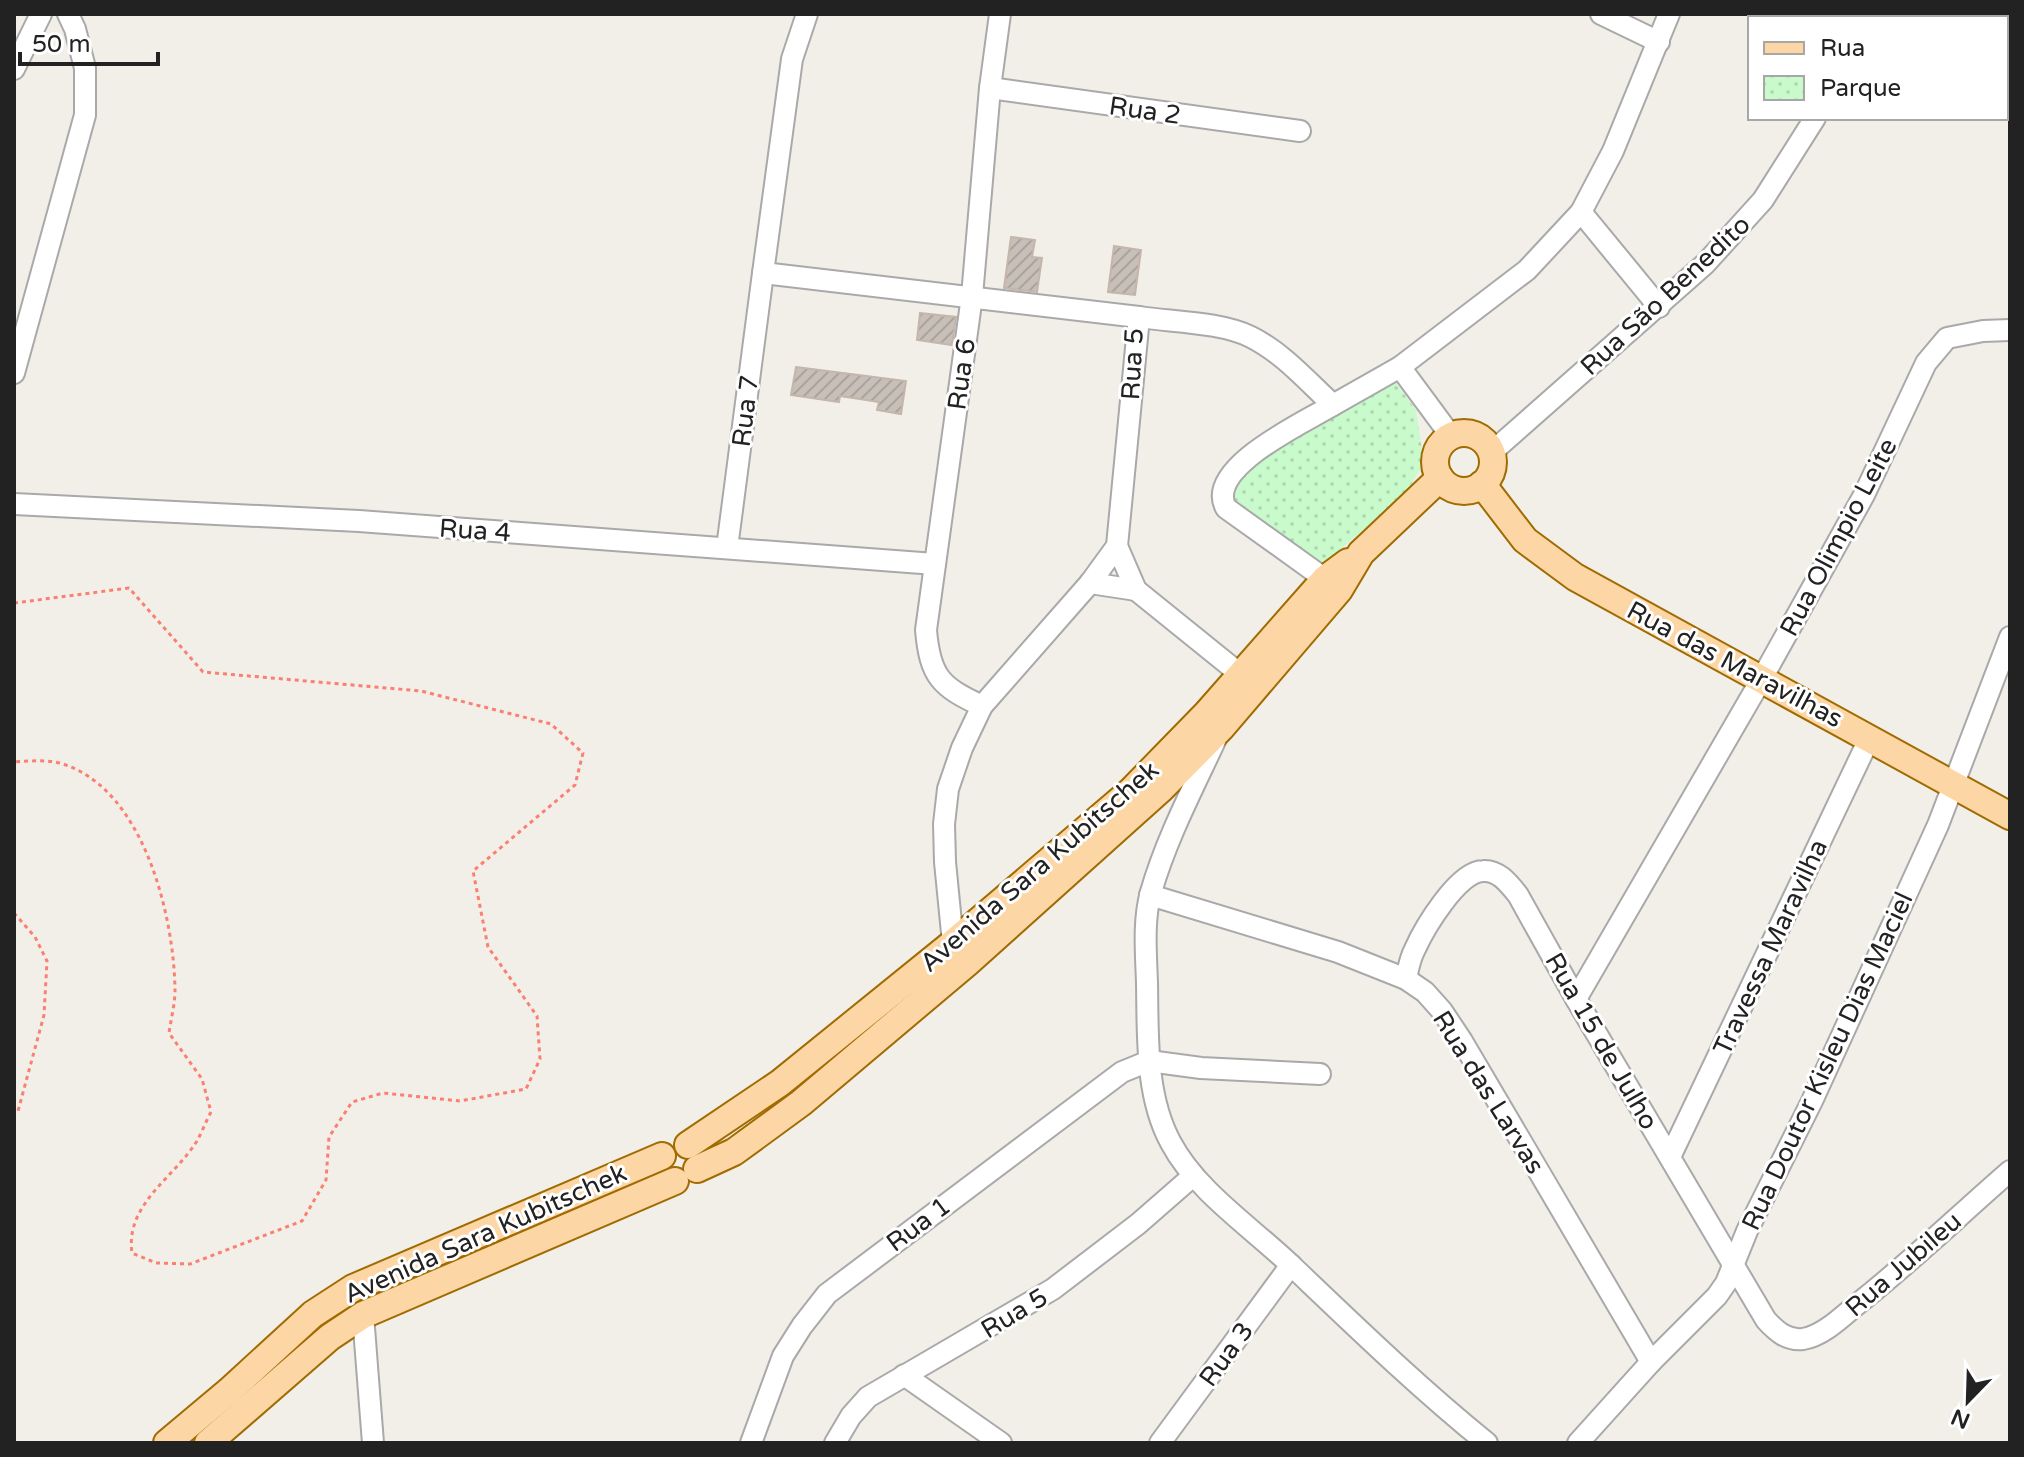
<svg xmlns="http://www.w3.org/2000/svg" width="2024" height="1457" font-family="'Varela Round',sans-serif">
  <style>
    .park { fill: url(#park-dots) }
    .building { fill: url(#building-hatch); stroke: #c4b6ab; stroke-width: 2 }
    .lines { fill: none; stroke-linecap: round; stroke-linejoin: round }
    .minor-casing { stroke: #a9a9a9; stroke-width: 24 }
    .major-casing { stroke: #a06b00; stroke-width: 30 }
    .path { stroke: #fa8072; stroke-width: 3; stroke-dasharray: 4 4; stroke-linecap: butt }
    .minor { stroke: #fff; stroke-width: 20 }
    .major { stroke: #fcd6a4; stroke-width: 26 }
    .labels { text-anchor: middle; stroke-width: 6; stroke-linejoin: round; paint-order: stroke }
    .street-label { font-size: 26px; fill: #222; stroke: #fff }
  </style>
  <defs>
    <pattern id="park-dots" width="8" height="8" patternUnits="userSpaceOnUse" patternTransform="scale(2)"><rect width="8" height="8" fill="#c8facc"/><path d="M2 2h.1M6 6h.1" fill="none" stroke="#acd6af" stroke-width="1.8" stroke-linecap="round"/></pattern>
    <pattern id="building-hatch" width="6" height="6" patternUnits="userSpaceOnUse" patternTransform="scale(2)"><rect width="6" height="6" fill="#c7bfb8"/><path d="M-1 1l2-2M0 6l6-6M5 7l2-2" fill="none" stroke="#aba49e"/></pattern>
  </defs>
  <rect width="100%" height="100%" fill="#f2efe9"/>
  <path class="park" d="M1392 378 1416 410 1424 463 1406 493 1322 565 1231 502 1241 470Z"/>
  <g class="building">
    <path d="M1011 237 1035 240 1032 257 1042 258 1037 292 1004 288Z"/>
    <path d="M1114 246 1141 250 1135 295 1108 292Z"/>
    <path d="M920 313 956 317 952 345 917 340Z"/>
    <path d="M796 367 906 381 901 414 877 410 879 402 840 396 839 402 791 395Z"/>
  </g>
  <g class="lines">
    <g class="minor-casing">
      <g id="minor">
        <path d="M807 14 792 59 763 273 1139 317 1117 546 1090 583 982 706 962 748 948 789 944 824 945 862 953 943"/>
        <path d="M1601 14 1659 42"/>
        <path d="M1877 18 1880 14"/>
        <path d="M14 69 41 14"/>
        <path d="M990 88 1300 131"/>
        <path d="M1581 212 1659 307"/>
        <path d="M1139 317C1172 322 1221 322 1251 337 1283 353 1307 381 1333 405L1400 367 1527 270 1581 212 1613 151 1669 14"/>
        <path d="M1400 367 1451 436"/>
        <path d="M14 373 85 115V68L75 29 68 14"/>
        <path d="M1492 452 1705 264 1763 200 1815 118"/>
        <path d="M14 504 359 521 935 564"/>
        <path d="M1117 546 1136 590 1240 674"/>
        <path d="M727 548 763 273"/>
        <path d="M1325 579 1226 508C1204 468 1305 422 1333 405"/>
        <path d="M1090 583 1136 590"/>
        <path d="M982 706C941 687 930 677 926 630L972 296 990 88 1000 14"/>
        <path d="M1215 741C1192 790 1166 840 1151 892 1143 920 1146 953 1147 983 1148 1034 1145 1096 1171 1143 1197 1192 1254 1229 1294 1268 1357 1328 1419 1388 1487 1443"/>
        <path d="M1150 895 1338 952 1406 979 1425 992 1442 1011 1462 1041 1651 1362"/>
        <path d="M1406 979C1408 969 1410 958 1415 949 1424 929 1458 871 1483 871 1499 870 1509 884 1518 895L1576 999 1766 1320C1776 1331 1787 1341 1803 1339 1822 1336 1841 1318 1855 1306 1909 1264 1958 1216 2010 1171"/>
        <path d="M1576 999 1761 680 1864 495 1926 363 1947 338 1983 331 2010 330"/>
        <path d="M1670 1157 1870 737"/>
        <path d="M363 1315 373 1443"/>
        <path d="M904 1375 1001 1443"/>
        <path d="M751 1443 783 1356 802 1326 827 1294 1122 1072 1149 1061 1201 1068 1320 1074"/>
        <path d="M835 1443 851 1416 868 1397 1053 1289 1138 1224 1193 1176"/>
        <path d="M1160 1443 1291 1265"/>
        <path d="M1578 1443 1651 1362 1717 1296 1726 1283 1747 1231 1812 1101 1938 825 2010 637"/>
      </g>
    </g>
    <g class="major-casing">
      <g id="major">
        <circle cx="1464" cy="462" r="29"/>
        <path d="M1482 484 1525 540 1575 577 2010 816"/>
        <path d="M688 1145 780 1083 953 943 1131 791 1207 713 1325 579 1348 562"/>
        <path d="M697 1169 734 1152 801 1103 967 963 1162 788 1221 728 1339 590 1361 553 1440 478"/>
        <path d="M167 1443 229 1391 313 1314 353 1288 662 1156"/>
        <path d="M208 1443 330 1337 363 1315 675 1181"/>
      </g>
    </g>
    <g class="path">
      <path d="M14 603 129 588 203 672 421 691 551 724 583 753 575 785 473 871 488 947 537 1016 540 1059 526 1089 460 1101 383 1093 352 1102 329 1137 326 1180 302 1221 190 1264 156 1263 132 1253C125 1204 174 1178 197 1141 202 1132 206 1121 211 1112L202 1079 169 1033C171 1019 175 1004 175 990 174 916 144 790 63 764 47 759 30 761 14 762"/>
      <path d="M14 913 35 937 47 961 44 1015 18 1111 14 1115"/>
    </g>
    <use href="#minor" class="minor"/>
    <use href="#major" class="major"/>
  </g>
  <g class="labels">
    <g class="street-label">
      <text transform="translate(1145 110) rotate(8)" y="9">Rua 2</text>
      <text transform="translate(1665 295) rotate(-43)" y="9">Rua São Benedito</text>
      <text transform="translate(1132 364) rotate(-87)" y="9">Rua 5</text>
      <text transform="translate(961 374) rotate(-82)" y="9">Rua 6</text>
      <text transform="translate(745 411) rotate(-83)" y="9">Rua 7</text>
      <text transform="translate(475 530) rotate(4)" y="9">Rua 4</text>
      <text transform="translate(1838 537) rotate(-62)" y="9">Rua Olimpio Leite</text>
      <text transform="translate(1735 664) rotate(28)" y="9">Rua das Maravilhas</text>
      <text transform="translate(1039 866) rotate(-41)" y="9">Avenida Sara Kubitschek</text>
      <text transform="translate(1770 947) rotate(-65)" y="9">Travessa Maravilha</text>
      <text transform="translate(1602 1041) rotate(60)" y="9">Rua 15 de Julho</text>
      <text transform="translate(1827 1061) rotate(-65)" y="9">Rua Doutor Kisleu Dias Maciel</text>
      <text transform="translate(1489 1092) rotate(58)" y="9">Rua das Larvas</text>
      <text transform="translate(918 1224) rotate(-37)" y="9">Rua 1</text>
      <text transform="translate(485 1233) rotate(-24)" y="9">Avenida Sara Kubitschek</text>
      <text transform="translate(1903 1264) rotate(-41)" y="9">Rua Jubileu</text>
      <text transform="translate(1014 1313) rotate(-31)" y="9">Rua 5</text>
      <text transform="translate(1226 1354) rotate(-54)" y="9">Rua 3</text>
    </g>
  </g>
  <rect width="2024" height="1457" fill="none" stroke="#222222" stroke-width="32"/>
  <rect x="1748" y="16" width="260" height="104" fill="#ffffff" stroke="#a7a7a7" stroke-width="2"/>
  <rect x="1764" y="42" width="40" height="12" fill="#fcd6a4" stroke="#a7a7a7" stroke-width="2"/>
  <text x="1820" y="56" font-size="24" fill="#222222">Rua</text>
  <rect x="1764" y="76" width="40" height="24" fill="url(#park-dots)" stroke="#a7a7a7" stroke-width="2"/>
  <text x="1820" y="96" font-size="24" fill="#222222">Parque</text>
  <g transform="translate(1968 1401) rotate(203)" stroke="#ffffff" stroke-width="6" paint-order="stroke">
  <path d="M0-6L14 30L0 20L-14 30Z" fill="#222222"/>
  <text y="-12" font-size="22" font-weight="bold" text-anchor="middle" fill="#222222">N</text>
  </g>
  <path d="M20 52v12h138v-12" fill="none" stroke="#222222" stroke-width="4"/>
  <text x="32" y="52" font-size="24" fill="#222222" stroke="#ffffff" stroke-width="6" paint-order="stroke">50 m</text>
</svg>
